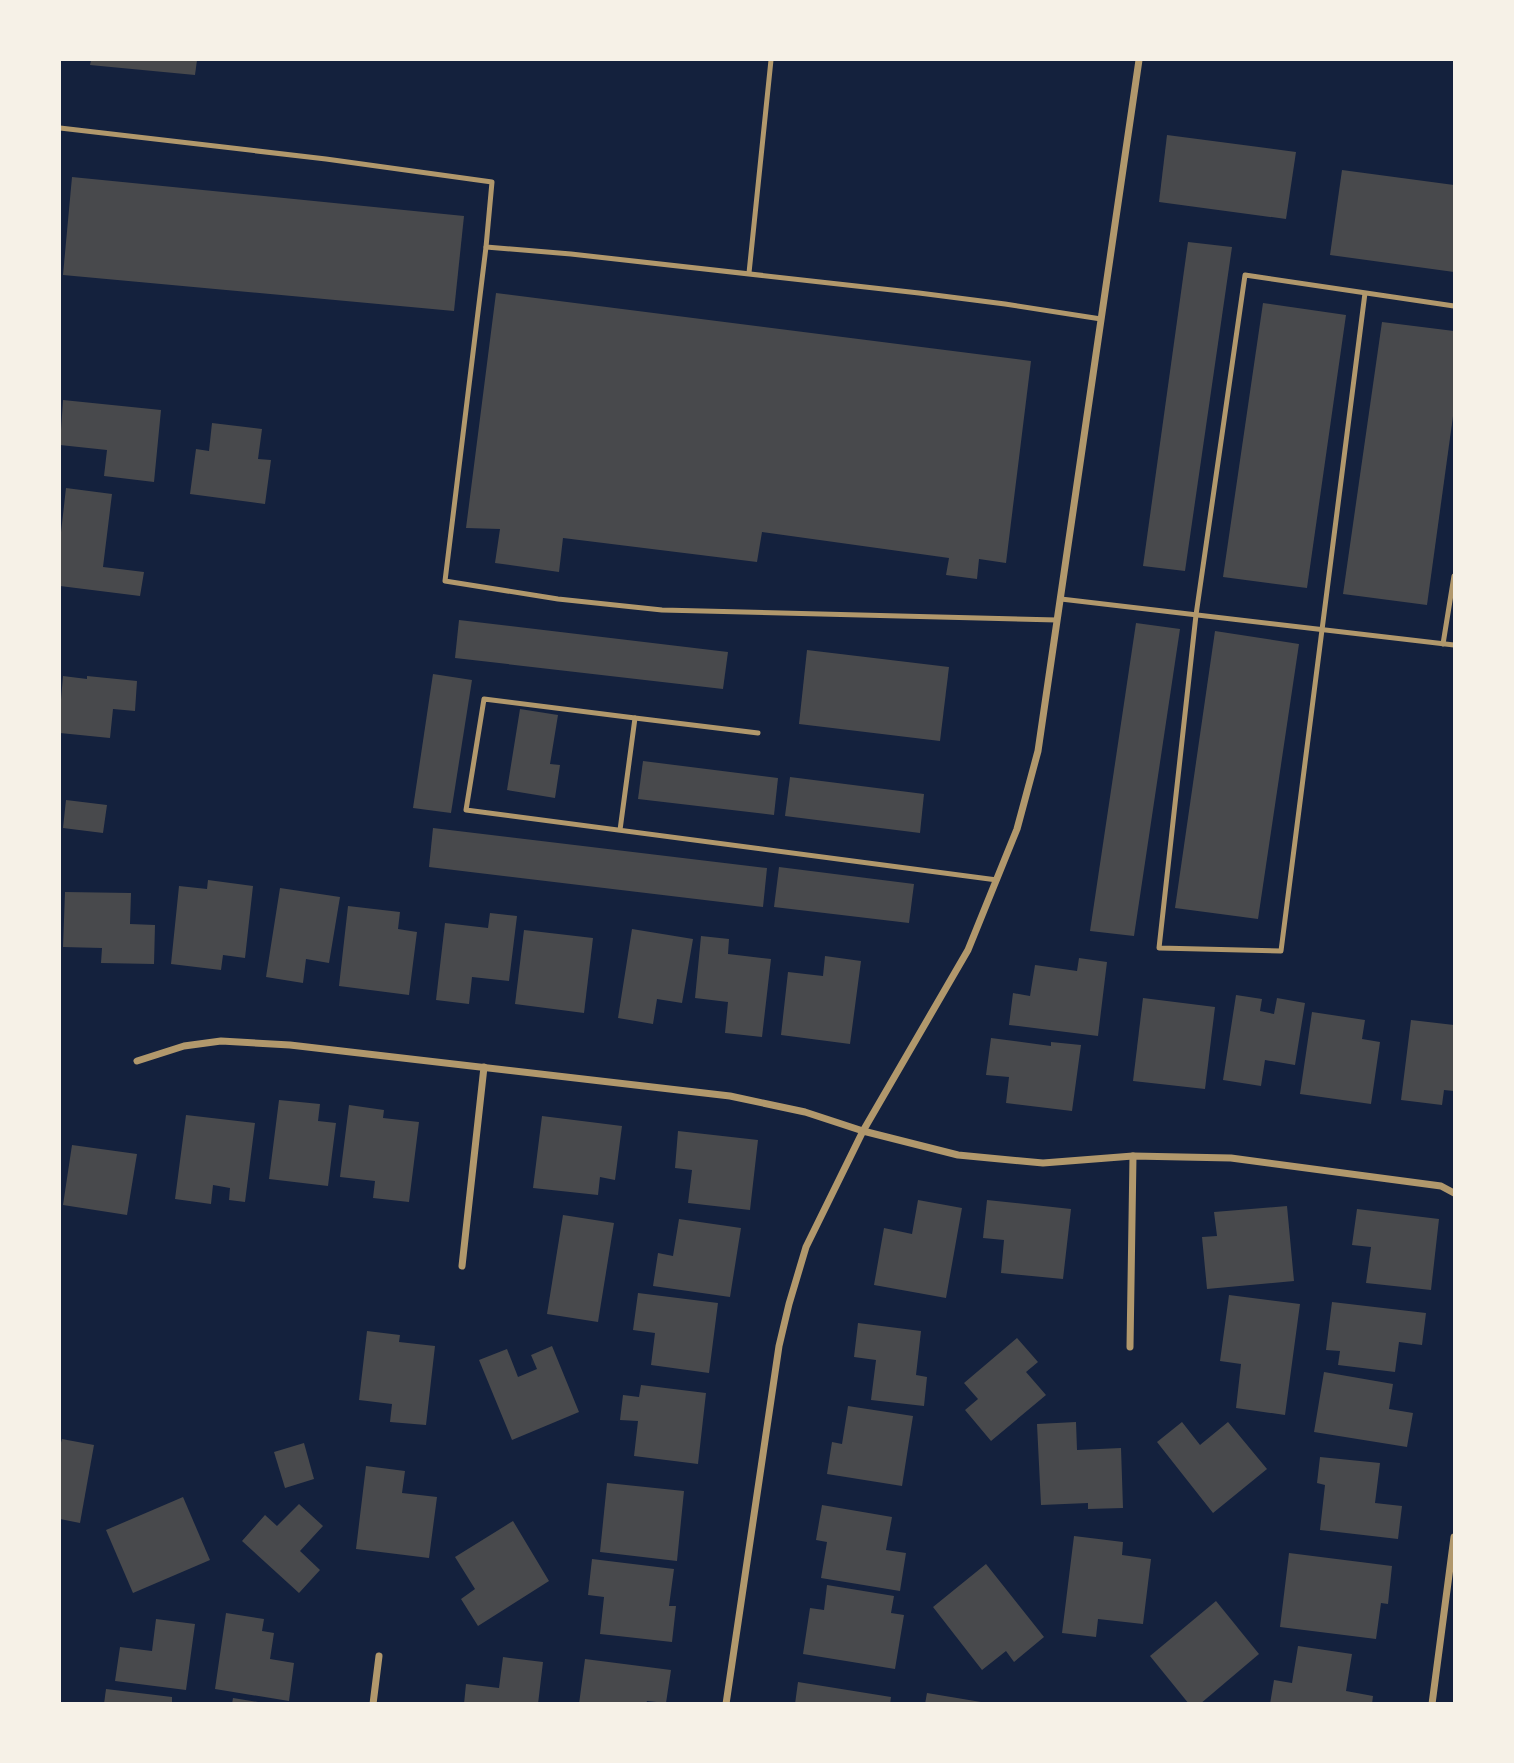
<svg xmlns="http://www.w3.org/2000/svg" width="1514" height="1763" font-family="Helvetica,sans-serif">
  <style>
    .building { fill: #48494c }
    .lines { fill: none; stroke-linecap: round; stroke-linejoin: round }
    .service { stroke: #b1986c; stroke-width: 5 }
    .minor { stroke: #b1986c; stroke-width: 7 }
  </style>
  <rect width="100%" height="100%" fill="#14213d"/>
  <g class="building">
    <path d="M91 60H197L195 75 90 65Z"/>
    <path d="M1167 135 1296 152 1286 219 1159 202Z"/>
    <path d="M1342 170 1454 185V272L1330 255Z"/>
    <path d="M72 177 464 216 454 311 63 275Z"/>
    <path d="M1188 242 1232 247 1185 571 1143 566Z"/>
    <path d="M496 293 1031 361 1006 563 979 559 977 579 946 575 949 558 762 532 757 562 563 538 559 572 495 563 500 529 466 528Z"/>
    <path d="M1263 303 1346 315 1307 588 1223 577Z"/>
    <path d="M1382 322 1454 331V409L1427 605 1343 594Z"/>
    <path d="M63 400 161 410 154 482 104 476 107 450 60 445Z"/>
    <path d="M212 423 262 429 258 459 271 460 265 504 190 494 196 449 209 451Z"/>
    <path d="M66 488 112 494 103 567 144 572 140 596 60 586V541Z"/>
    <path d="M459 620 728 652 723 689 455 658Z"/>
    <path d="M1136 623 1180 629 1134 936 1090 931Z"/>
    <path d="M1215 631 1299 644 1258 919 1175 908Z"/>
    <path d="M807 650 949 667 940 741 799 724Z"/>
    <path d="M433 674 472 680 451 813 413 808Z"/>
    <path d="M63 676 87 679V676L137 681 135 711 113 709 110 738 60 733V711Z"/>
    <path d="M520 709 558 715 550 764 560 765 555 798 507 790Z"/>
    <path d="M643 761 778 778 774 815 638 799Z"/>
    <path d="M790 777 924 794 920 833 785 816Z"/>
    <path d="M66 800 107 805 103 833 63 828Z"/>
    <path d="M433 828 767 868 763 907 429 867Z"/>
    <path d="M779 867 914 884 909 923 774 907Z"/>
    <path d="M208 880 253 886 245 958 223 955 221 970 171 964 179 886 207 889Z"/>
    <path d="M280 888 340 897 329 963 306 959 303 983 266 977Z"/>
    <path d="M65 892 131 893 130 924 155 925 154 964 101 963 102 948 63 947Z"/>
    <path d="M348 906 400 912 398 929 417 932 409 995 339 986Z"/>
    <path d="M490 913 517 916 509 981 472 977 469 1004 436 1000 445 923 488 928Z"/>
    <path d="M632 929 693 939 682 1003 657 999 653 1024 618 1018Z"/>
    <path d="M524 930 593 938 584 1013 515 1004Z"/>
    <path d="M701 936 729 939 728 954 771 959 762 1037 725 1033 728 1002 695 998Z"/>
    <path d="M825 956 861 961 850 1044 781 1035 788 972 823 976Z"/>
    <path d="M1079 958 1107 962 1098 1036 1009 1025 1013 993 1030 996 1035 965 1077 971Z"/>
    <path d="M1236 995 1262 999 1260 1011 1274 1014 1277 998 1305 1003 1295 1065 1265 1060 1261 1086 1223 1080Z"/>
    <path d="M1143 998 1215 1007 1205 1089 1133 1081Z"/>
    <path d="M1312 1012 1365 1020 1362 1039 1380 1042 1371 1104 1300 1094Z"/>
    <path d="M1411 1020 1454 1025V1091L1444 1090 1442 1105 1401 1100Z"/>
    <path d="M991 1038 1051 1046V1042L1081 1045 1072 1111 1006 1103 1009 1077 986 1075Z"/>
    <path d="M279 1100 320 1104 318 1121 336 1123 328 1186 269 1179Z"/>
    <path d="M349 1105 384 1110 383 1118 419 1122 409 1202 373 1198 375 1181 340 1177Z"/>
    <path d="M186 1115 255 1123 245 1202 229 1200 230 1188 213 1185 211 1204 175 1199Z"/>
    <path d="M542 1116 622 1126 615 1180 600 1177 598 1195 533 1188Z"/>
    <path d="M678 1131 758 1140 750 1210 688 1203 692 1170 675 1168Z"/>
    <path d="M72 1145 137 1154 127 1215 63 1205Z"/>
    <path d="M918 1200 962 1208 946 1298 874 1285 884 1228 912 1234Z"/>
    <path d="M987 1200 1071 1209 1063 1279 1001 1273 1004 1240 983 1238Z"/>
    <path d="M1287 1206 1294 1281 1207 1289 1202 1237 1217 1236 1214 1212Z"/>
    <path d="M1357 1209 1439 1219 1431 1290 1366 1283 1371 1247 1352 1245Z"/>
    <path d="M563 1215 614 1223 598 1322 547 1314Z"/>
    <path d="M679 1219 741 1228 730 1297 653 1286 658 1253 673 1256Z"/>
    <path d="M638 1293 718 1303 709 1373 651 1365 655 1333 633 1330Z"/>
    <path d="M1229 1295 1300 1304 1285 1415 1236 1408 1241 1364 1220 1361Z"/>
    <path d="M1332 1302 1426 1313 1422 1345 1399 1342 1395 1372 1338 1365 1340 1351 1326 1350Z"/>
    <path d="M858 1323 921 1331 916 1375 927 1377 924 1406 871 1400 876 1360 854 1357Z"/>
    <path d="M367 1331 400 1335 399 1342 435 1346 426 1425 390 1422 392 1404 359 1400Z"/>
    <path d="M1017 1338 1038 1362 1026 1372 1046 1395 991 1441 965 1410 978 1399 964 1383Z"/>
    <path d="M552 1346 579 1412 512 1440 479 1360 507 1349 518 1377 537 1369 531 1355Z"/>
    <path d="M1324 1372 1393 1384 1389 1409 1413 1413 1407 1447 1314 1432Z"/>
    <path d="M641 1385 706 1393 698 1464 634 1456 638 1421 620 1420 623 1395 639 1397Z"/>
    <path d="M848 1406 913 1416 902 1486 827 1474 832 1442 842 1444Z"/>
    <path d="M1076 1422 1077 1450 1121 1448 1123 1508 1088 1509V1503L1041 1505 1037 1424Z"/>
    <path d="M1182 1422 1200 1445 1228 1422 1267 1469 1213 1513 1157 1442Z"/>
    <path d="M62 1439 94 1445 80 1523 60 1519V1446Z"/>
    <path d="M304 1443 314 1479 285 1488 274 1452Z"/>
    <path d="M1320 1457 1380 1463 1375 1503 1402 1506 1398 1539 1320 1530 1325 1485 1317 1483Z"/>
    <path d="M366 1466 405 1471 402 1493 437 1497 429 1558 356 1549Z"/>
    <path d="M607 1483 684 1491 677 1561 600 1552Z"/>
    <path d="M183 1497 210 1560 133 1593 106 1530Z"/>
    <path d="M299 1504 323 1526 300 1551 320 1570 299 1593 242 1541 265 1515 277 1526Z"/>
    <path d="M822 1505 892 1517 886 1550 906 1553 900 1591 821 1578 827 1542 816 1540Z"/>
    <path d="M513 1521 549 1581 478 1626 461 1599 475 1589 455 1557Z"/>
    <path d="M1074 1536 1123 1542 1122 1555 1151 1559 1143 1624 1098 1619 1096 1637 1062 1633Z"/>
    <path d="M1289 1553 1392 1566 1388 1604 1381 1603 1376 1639 1280 1627Z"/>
    <path d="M592 1559 674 1569 669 1606H676L672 1642 600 1634 604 1597 588 1595Z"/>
    <path d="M986 1564 1044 1637 1014 1662 1006 1651 982 1670 933 1607Z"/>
    <path d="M827 1585 894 1596 891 1613 904 1615 895 1669 803 1654 810 1608 824 1610Z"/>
    <path d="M1216 1601 1259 1654 1200 1704H1189L1150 1656Z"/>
    <path d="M226 1613 264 1619 262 1631 274 1633 270 1659 294 1663 289 1701 215 1689Z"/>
    <path d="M156 1619 195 1624 186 1690 115 1681 120 1647 152 1651Z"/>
    <path d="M1298 1646 1352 1654 1346 1691 1373 1696 1372 1704H1270L1274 1680 1292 1683Z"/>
    <path d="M503 1657 543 1662 538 1704H464L466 1684 499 1688Z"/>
    <path d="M585 1659 671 1670 666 1703 647 1701 646 1704H579Z"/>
    <path d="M798 1682 891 1697 890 1704H795Z"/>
    <path d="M106 1689 172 1697V1704H104Z"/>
    <path d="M927 1693 981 1702V1704H925Z"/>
    <path d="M233 1698 258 1702V1704H232Z"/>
  </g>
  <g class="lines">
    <g class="service">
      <path d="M60 128 326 159 492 182 486 247 571 254 919 293 1005 304 1101 319"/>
      <path d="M486 247 445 581 558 599 662 610 1057 620"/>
      <path d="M749 273 771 60"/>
      <path d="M1365 293 1281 951 1159 948 1196 615 1245 275 1454 306"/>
      <path d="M1061 599 1454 645"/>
      <path d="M1443 644 1454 576"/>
      <path d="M635 718 758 733"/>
      <path d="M620 830 635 718 484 699 466 810 997 880"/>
    </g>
    <g class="minor">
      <path d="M137 1061 184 1046 221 1041 290 1045 730 1096 805 1112 863 1131 958 1155 1043 1163 1133 1156 1231 1158 1441 1186 1454 1193"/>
      <path d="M462 1266 484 1067"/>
      <path d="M1130 1347 1133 1156"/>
      <path d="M373 1704 379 1656"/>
      <path d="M726 1704 779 1346 789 1304 806 1247 863 1131 968 950 1017 829 1038 751 1139 60"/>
      <path d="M1432 1704 1454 1537"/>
    </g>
  </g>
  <rect width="1514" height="1763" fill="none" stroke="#f6f1e7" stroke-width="122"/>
</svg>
